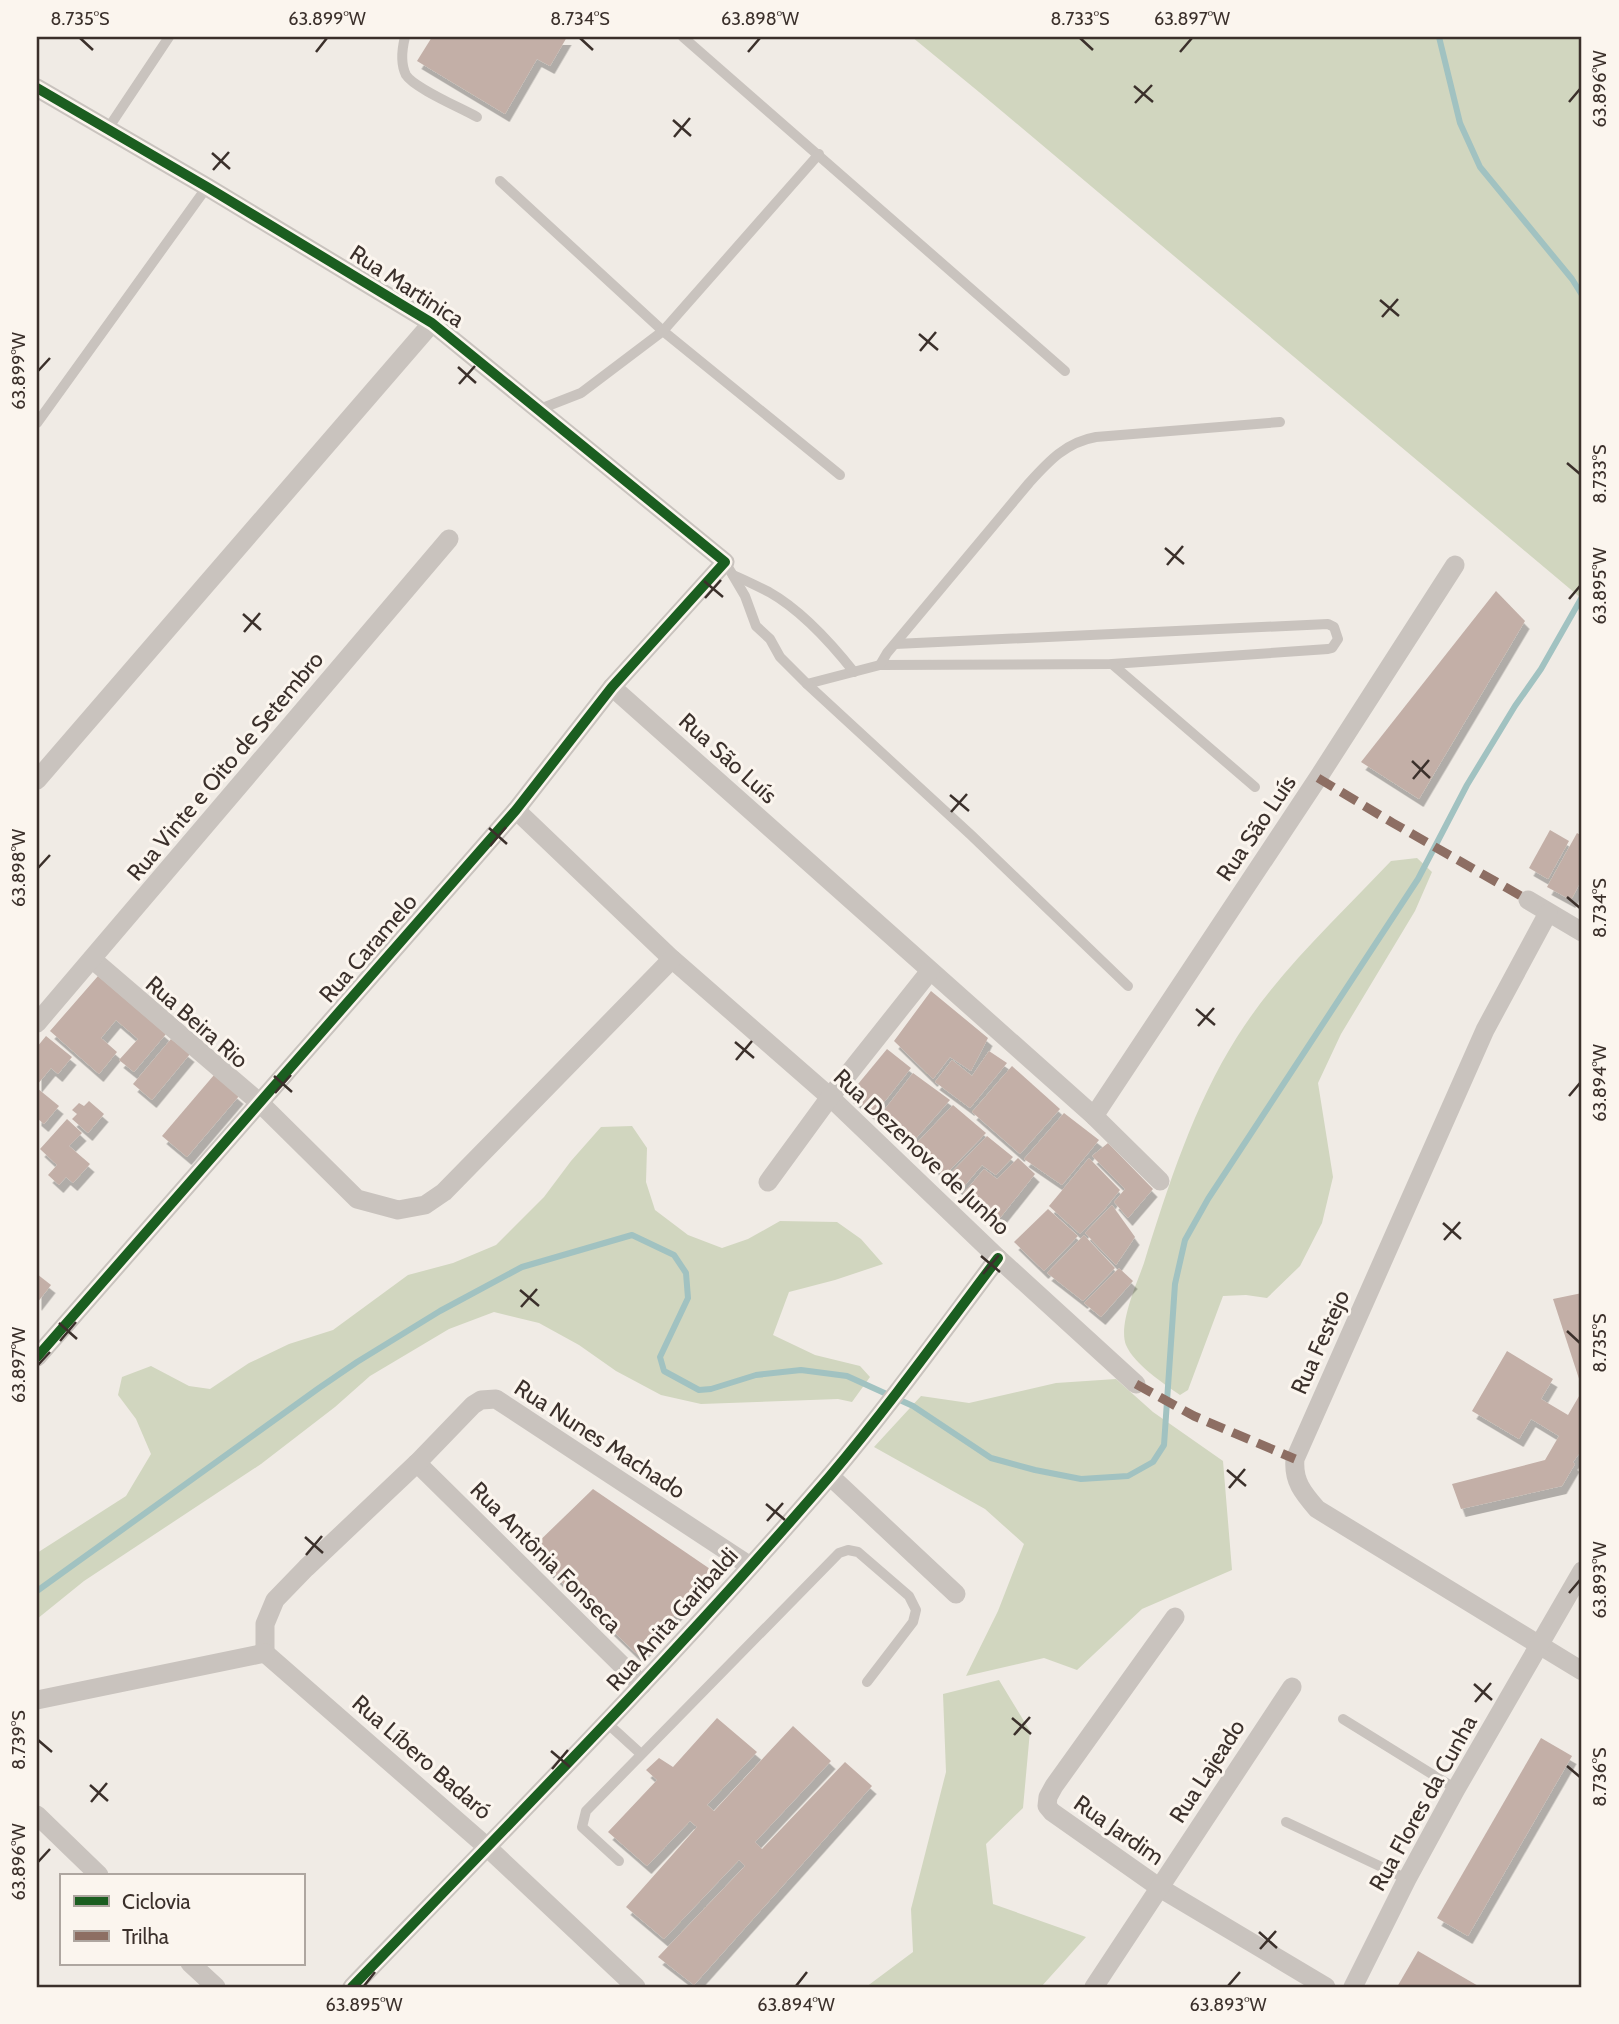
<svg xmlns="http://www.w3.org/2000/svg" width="1619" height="2024" font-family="Cabin,sans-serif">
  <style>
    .green { fill: #d1d6bf }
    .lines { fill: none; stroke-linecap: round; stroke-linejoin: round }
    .stream { stroke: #a1c2c1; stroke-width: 6 }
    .building { fill: #c3afa7; filter: url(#shadow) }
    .lane { stroke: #c9c3be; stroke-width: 10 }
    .street { stroke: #c9c3be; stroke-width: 19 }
    .quiet { stroke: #8d6e63; stroke-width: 9; stroke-dasharray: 18 9; stroke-linecap: butt }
    .cycleway-casing { stroke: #fbf5ee; stroke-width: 15 }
    .cycleway { stroke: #1b5e20; stroke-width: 10 }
    .ticks { fill: none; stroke: #3b302b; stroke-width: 2.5 }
    .labels { text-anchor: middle; stroke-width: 6; stroke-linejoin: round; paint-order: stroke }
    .street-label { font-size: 23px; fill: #3b302b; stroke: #fbf5ee }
    .neatline { fill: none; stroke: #3b302b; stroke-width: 2.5 }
    .ticks-label { font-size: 18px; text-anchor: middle; fill: #3b302b }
  </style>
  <defs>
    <filter id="shadow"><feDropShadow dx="4.5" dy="8" stdDeviation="0" flood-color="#0004"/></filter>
  </defs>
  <rect width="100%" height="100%" fill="#f0ebe5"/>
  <g class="green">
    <path d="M912 37H1582V599L979 92Z"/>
    <path d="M1417 858 1432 872 1415 911 1341 1034 1318 1083 1333 1177 1322 1223 1300 1266 1267 1298 1246 1295 1223 1296 1188 1390 1180 1395C1164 1384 1134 1364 1126 1345 1118 1325 1137 1283 1144 1263 1168 1186 1194 1105 1237 1037 1278 972 1338 917 1391 861Z"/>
    <path d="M632 1126 647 1148 646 1182 655 1210 688 1235 722 1248 748 1239 780 1221 837 1222 861 1239 883 1264 835 1280 789 1292 773 1335 815 1355 860 1366 870 1377 852 1402 838 1399 701 1404 661 1395 616 1371 579 1345 539 1323 494 1312 449 1329 370 1376 335 1407 261 1464 84 1581 37 1619V1553L126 1496 151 1454 136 1419 118 1395 122 1377 151 1366 189 1386 210 1389 249 1363 289 1344 333 1330 408 1275 453 1263 496 1245 544 1197 571 1161 601 1127Z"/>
    <path d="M1116 1379 1153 1412 1223 1461 1232 1570 1142 1609 1077 1670 1044 1658 966 1676 998 1611 1024 1544 985 1509 874 1447 921 1396 969 1403 1056 1383Z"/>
    <path d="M999 1680 1030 1731 1023 1808 986 1844 993 1904 1086 1937 1041 1987H866L913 1952 911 1909 946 1772 943 1694Z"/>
  </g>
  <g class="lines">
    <g class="stream">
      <path d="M1439 37 1460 123 1480 167 1572 279 1582 295"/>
      <path d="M37 1591 319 1388 357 1362 440 1311 522 1267 632 1235 674 1255 686 1273 688 1298 660 1357 664 1371 699 1390 711 1389 756 1375 801 1370 847 1376 913 1406 991 1458 1035 1470 1081 1479 1128 1476 1153 1462 1164 1445 1175 1284 1185 1240 1208 1199 1418 879 1467 785 1515 706 1541 669 1582 597"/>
    </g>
  </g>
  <g class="building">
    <path d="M432 37H567L550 66 537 59 505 114 417 61Z"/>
    <path d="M1496 591 1525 621 1419 799 1361 762Z"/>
    <path d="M1550 830 1569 841 1548 879 1529 868Z"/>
    <path d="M1577 833 1582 836V879L1571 900 1547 887Z"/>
    <path d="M98 976 166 1034 134 1072 119 1060 138 1039 116 1020 101 1038 117 1052 99 1074 50 1031Z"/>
    <path d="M931 991 988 1038 971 1071 950 1057 933 1079 894 1041Z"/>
    <path d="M46 1036 72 1057 58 1074 51 1068 37 1085V1047Z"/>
    <path d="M171 1039 190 1054 152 1100 133 1084Z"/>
    <path d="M887 1049 911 1068 874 1115 849 1095Z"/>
    <path d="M989 1051 1007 1063 970 1108 935 1082 952 1060 972 1076Z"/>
    <path d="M1012 1066 1060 1109 1020 1154 972 1112Z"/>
    <path d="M913 1073 950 1100 910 1145 878 1118Z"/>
    <path d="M214 1075 239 1096 187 1157 162 1136Z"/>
    <path d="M37 1088 59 1106 44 1124 37 1118Z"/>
    <path d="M89 1101 104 1114 88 1133 72 1119 77 1114 72 1110 79 1103 84 1106Z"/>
    <path d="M953 1105 986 1133 944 1176 913 1147Z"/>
    <path d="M1064 1113 1099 1140 1062 1185 1024 1159Z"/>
    <path d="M67 1119 82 1133 69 1146 90 1164 73 1183 66 1177 59 1185 48 1175 57 1165 40 1149Z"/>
    <path d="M987 1136 1013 1157 996 1175 982 1165 961 1190 947 1177Z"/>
    <path d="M1108 1143 1153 1189 1128 1218 1114 1202 1125 1189 1092 1156Z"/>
    <path d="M1018 1158 1035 1174 996 1223 963 1194 984 1169 997 1179Z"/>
    <path d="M1089 1158 1120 1190 1103 1211 1080 1234 1049 1206Z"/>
    <path d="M1112 1205 1135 1237 1116 1265 1085 1233Z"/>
    <path d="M1048 1209 1078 1236 1044 1271 1014 1242Z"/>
    <path d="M1084 1235 1115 1268 1083 1301 1047 1273Z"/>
    <path d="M1119 1268 1133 1281 1101 1317 1084 1303Z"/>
    <path d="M37 1274 51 1285 37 1303Z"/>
    <path d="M1582 1293V1388L1553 1299Z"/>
    <path d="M1507 1351 1553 1379 1541 1399 1568 1415 1582 1391V1450L1573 1462 1575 1464 1562 1486 1461 1509 1452 1484 1545 1460 1559 1436 1531 1419 1519 1439 1472 1411Z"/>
    <path d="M593 1489 713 1571 639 1656 529 1551Z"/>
    <path d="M717 1718 757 1752 707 1805 714 1811 793 1726 831 1761 755 1842 762 1849 845 1762 872 1786 694 1985 658 1957 745 1866 739 1860 664 1939 626 1907 697 1827 690 1821 647 1866 608 1832 657 1780 646 1770 659 1758 673 1767Z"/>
    <path d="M1541 1738 1572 1756 1468 1936 1437 1918Z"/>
    <path d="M1418 1951 1480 1987H1397Z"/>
  </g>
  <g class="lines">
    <g class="lane">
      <path d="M405 37C402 49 400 63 406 75 414 88 461 108 477 117"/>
      <path d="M683 37 1065 371"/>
      <path d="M107 130 169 37"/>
      <path d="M500 181 663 331 840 475"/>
      <path d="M540 409 581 393 663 331 819 154"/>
      <path d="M37 423 207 187"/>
      <path d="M725 562 745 596 756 626 770 639 780 657 807 684 880 665 1112 664 1328 649 1332 648 1338 639 1334 627 1328 624 895 644"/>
      <path d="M733 575C745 580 757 586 769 592 801 610 831 643 854 672"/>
      <path d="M1112 664 1255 787"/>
      <path d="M880 665 887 653 1029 483C1048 462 1066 442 1096 437L1280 422"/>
      <path d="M807 684 971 835 1128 986"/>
      <path d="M1343 1719 1456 1789"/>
      <path d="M607 1723 641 1754"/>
      <path d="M1286 1822 1407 1879"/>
      <path d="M619 1861 582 1827 586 1811 839 1553 848 1550 858 1552 909 1596 916 1610 913 1622 867 1682"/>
    </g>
    <g class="street">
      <path d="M37 88 207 187 432 323 725 562 612 687 516 810 37 1357"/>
      <path d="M612 687 1094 1116 1160 1181"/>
      <path d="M37 780 432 323"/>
      <path d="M516 810 672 959 830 1097 998 1258 1136 1384"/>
      <path d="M1528 900 1582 932"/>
      <path d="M1548 913 1485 1030 1295 1459C1293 1481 1303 1493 1317 1509L1582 1671"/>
      <path d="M92 959 260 1103 357 1199 398 1210 425 1205 444 1192 672 959"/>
      <path d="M37 1023 449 539"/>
      <path d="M1094 1116 1318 778 1455 565"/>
      <path d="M768 1182 830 1097 930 971"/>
      <path d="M417 1463 642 1685"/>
      <path d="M830 1476 956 1594"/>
      <path d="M1175 1617 1054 1786 1048 1797 1047 1806 1052 1812 1160 1888 1326 1987"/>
      <path d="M265 1653V1624L275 1600 306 1568 417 1463 473 1405 481 1400 496 1399 750 1566"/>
      <path d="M265 1653 487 1847 636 1987"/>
      <path d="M37 1700 265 1653"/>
      <path d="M37 1815 99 1875"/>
      <path d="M190 1963 216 1987"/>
      <path d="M352 1987C514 1819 678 1653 830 1476 889 1406 943 1331 998 1258"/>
      <path d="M1094 1987 1292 1687"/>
      <path d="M1353 1987 1407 1879 1456 1789 1582 1571"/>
    </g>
    <g class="quiet">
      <path d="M1318 778 1393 823 1528 900"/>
      <path d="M1136 1384 1194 1416 1295 1459"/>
    </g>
    <g class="cycleway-casing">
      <g id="cycleway">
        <path d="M37 88 207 187 432 323 725 562 612 687 516 810 37 1357"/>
        <path d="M352 1987C514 1819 678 1653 830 1476 889 1406 943 1331 998 1258"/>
      </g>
    </g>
    <use href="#cycleway" class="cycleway"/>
  </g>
  <path class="ticks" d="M80 38 93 50M580 38 593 50M1080 38 1093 50M316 52 327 38M748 52 760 38M1180 52 1192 38M1134 86 1153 102M1569 102 1580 89M1135 103 1152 85M673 120 691 136M674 137 690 118M212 153 230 169M213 170 229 152M1380 300 1399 316M1382 317 1398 299M919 334 938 350M920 351 936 332M458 367 476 383M38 371 50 358M459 384 475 366M1567 463 1580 474M1165 548 1184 564M1167 565 1183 546M704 581 723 597M705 598 721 580M1569 599 1580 586M243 614 261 630M244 632 260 613M1412 761 1430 778M1413 779 1429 760M950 795 969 811M951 812 967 794M489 828 507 844M490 846 506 827M38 868 50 855M1567 897 1580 908M1196 1009 1215 1025M1198 1026 1214 1008M735 1042 754 1058M736 1060 752 1041M274 1076 292 1092M275 1093 291 1075M1569 1096 1580 1083M1443 1223 1461 1239M1444 1240 1460 1222M981 1256 1000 1272M983 1274 999 1255M520 1290 539 1306M521 1307 537 1289M59 1323 77 1339M1567 1331 1580 1343M60 1341 76 1322M38 1365 50 1352M1227 1470 1246 1486M1229 1488 1245 1469M766 1504 785 1520M767 1521 783 1503M305 1537 323 1553M306 1555 322 1536M1569 1593 1580 1580M1474 1684 1492 1700M1475 1702 1491 1683M1012 1718 1031 1734M1014 1735 1030 1717M38 1740 52 1752M551 1751 570 1767M1567 1766 1580 1777M552 1769 568 1750M90 1785 108 1801M91 1802 107 1783M38 1862 50 1849M1259 1932 1277 1948M1260 1949 1276 1931M364 1986 375 1972M796 1986 807 1972M1228 1986 1240 1972"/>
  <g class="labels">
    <g class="street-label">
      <text transform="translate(407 286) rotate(33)" y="8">Rua Martinica</text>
      <text transform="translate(728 758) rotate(42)" y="8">Rua São Luís</text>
      <text transform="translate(225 766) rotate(-50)" y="8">Rua Vinte e Oito de Setembro</text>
      <text transform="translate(1256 828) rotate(-56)" y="8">Rua São Luís</text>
      <text transform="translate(368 948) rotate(-49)" y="8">Rua Caramelo</text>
      <text transform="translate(197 1022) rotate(41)" y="8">Rua Beira Rio</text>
      <text transform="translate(922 1152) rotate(43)" y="8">Rua Dezenove de Junho</text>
      <text transform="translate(1320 1342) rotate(-66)" y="8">Rua Festejo</text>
      <text transform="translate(600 1439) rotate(33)" y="8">Rua Nunes Machado</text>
      <text transform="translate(546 1557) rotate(45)" y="8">Rua Antônia Fonseca</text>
      <text transform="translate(672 1619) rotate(-48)" y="8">Rua Anita Garibaldi</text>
      <text transform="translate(422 1757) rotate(41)" y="8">Rua Líbero Badaró</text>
      <text transform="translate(1207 1771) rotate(-57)" y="8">Rua Lajeado</text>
      <text transform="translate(1423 1803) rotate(-61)" y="8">Rua Flores da Cunha</text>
      <text transform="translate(1119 1830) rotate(35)" y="8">Rua Jardim</text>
    </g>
  </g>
  <rect width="1619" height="2024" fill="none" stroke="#fbf5ee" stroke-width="77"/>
  <rect x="60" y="1874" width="245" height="91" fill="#fbf5ee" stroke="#aea6a0" stroke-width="2"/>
  <rect x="74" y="1896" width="35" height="10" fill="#1b5e20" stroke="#aea6a0" stroke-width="2"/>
  <text x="122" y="1909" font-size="21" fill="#3b302b">Ciclovia</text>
  <rect x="74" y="1931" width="35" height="10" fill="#8d6e63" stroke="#aea6a0" stroke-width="2"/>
  <text x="122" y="1944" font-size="21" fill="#3b302b">Trilha</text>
  <rect x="38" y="38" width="1542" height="1948" class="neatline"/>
  <g class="ticks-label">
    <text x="80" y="25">8.735°S</text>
    <text x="327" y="25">63.899°W</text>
    <text x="580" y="25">8.734°S</text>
    <text x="760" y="25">63.898°W</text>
    <text x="1080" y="25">8.733°S</text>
    <text x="1192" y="25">63.897°W</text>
    <text transform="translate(1600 89) rotate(-90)" y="6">63.896°W</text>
    <text transform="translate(19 371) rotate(-90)" y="6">63.899°W</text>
    <text transform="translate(1600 474) rotate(-90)" y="6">8.733°S</text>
    <text transform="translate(1600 586) rotate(-90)" y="6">63.895°W</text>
    <text transform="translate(19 868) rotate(-90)" y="6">63.898°W</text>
    <text transform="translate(1600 908) rotate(-90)" y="6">8.734°S</text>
    <text transform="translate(1600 1083) rotate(-90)" y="6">63.894°W</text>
    <text transform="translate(1600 1343) rotate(-90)" y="6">8.735°S</text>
    <text transform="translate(19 1365) rotate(-90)" y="6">63.897°W</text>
    <text transform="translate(1600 1580) rotate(-90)" y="6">63.893°W</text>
    <text transform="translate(19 1740) rotate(-90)" y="6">8.739°S</text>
    <text transform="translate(1600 1777) rotate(-90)" y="6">8.736°S</text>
    <text transform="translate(19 1862) rotate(-90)" y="6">63.896°W</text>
    <text x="364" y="2011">63.895°W</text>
    <text x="796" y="2011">63.894°W</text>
    <text x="1228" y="2011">63.893°W</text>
  </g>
</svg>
